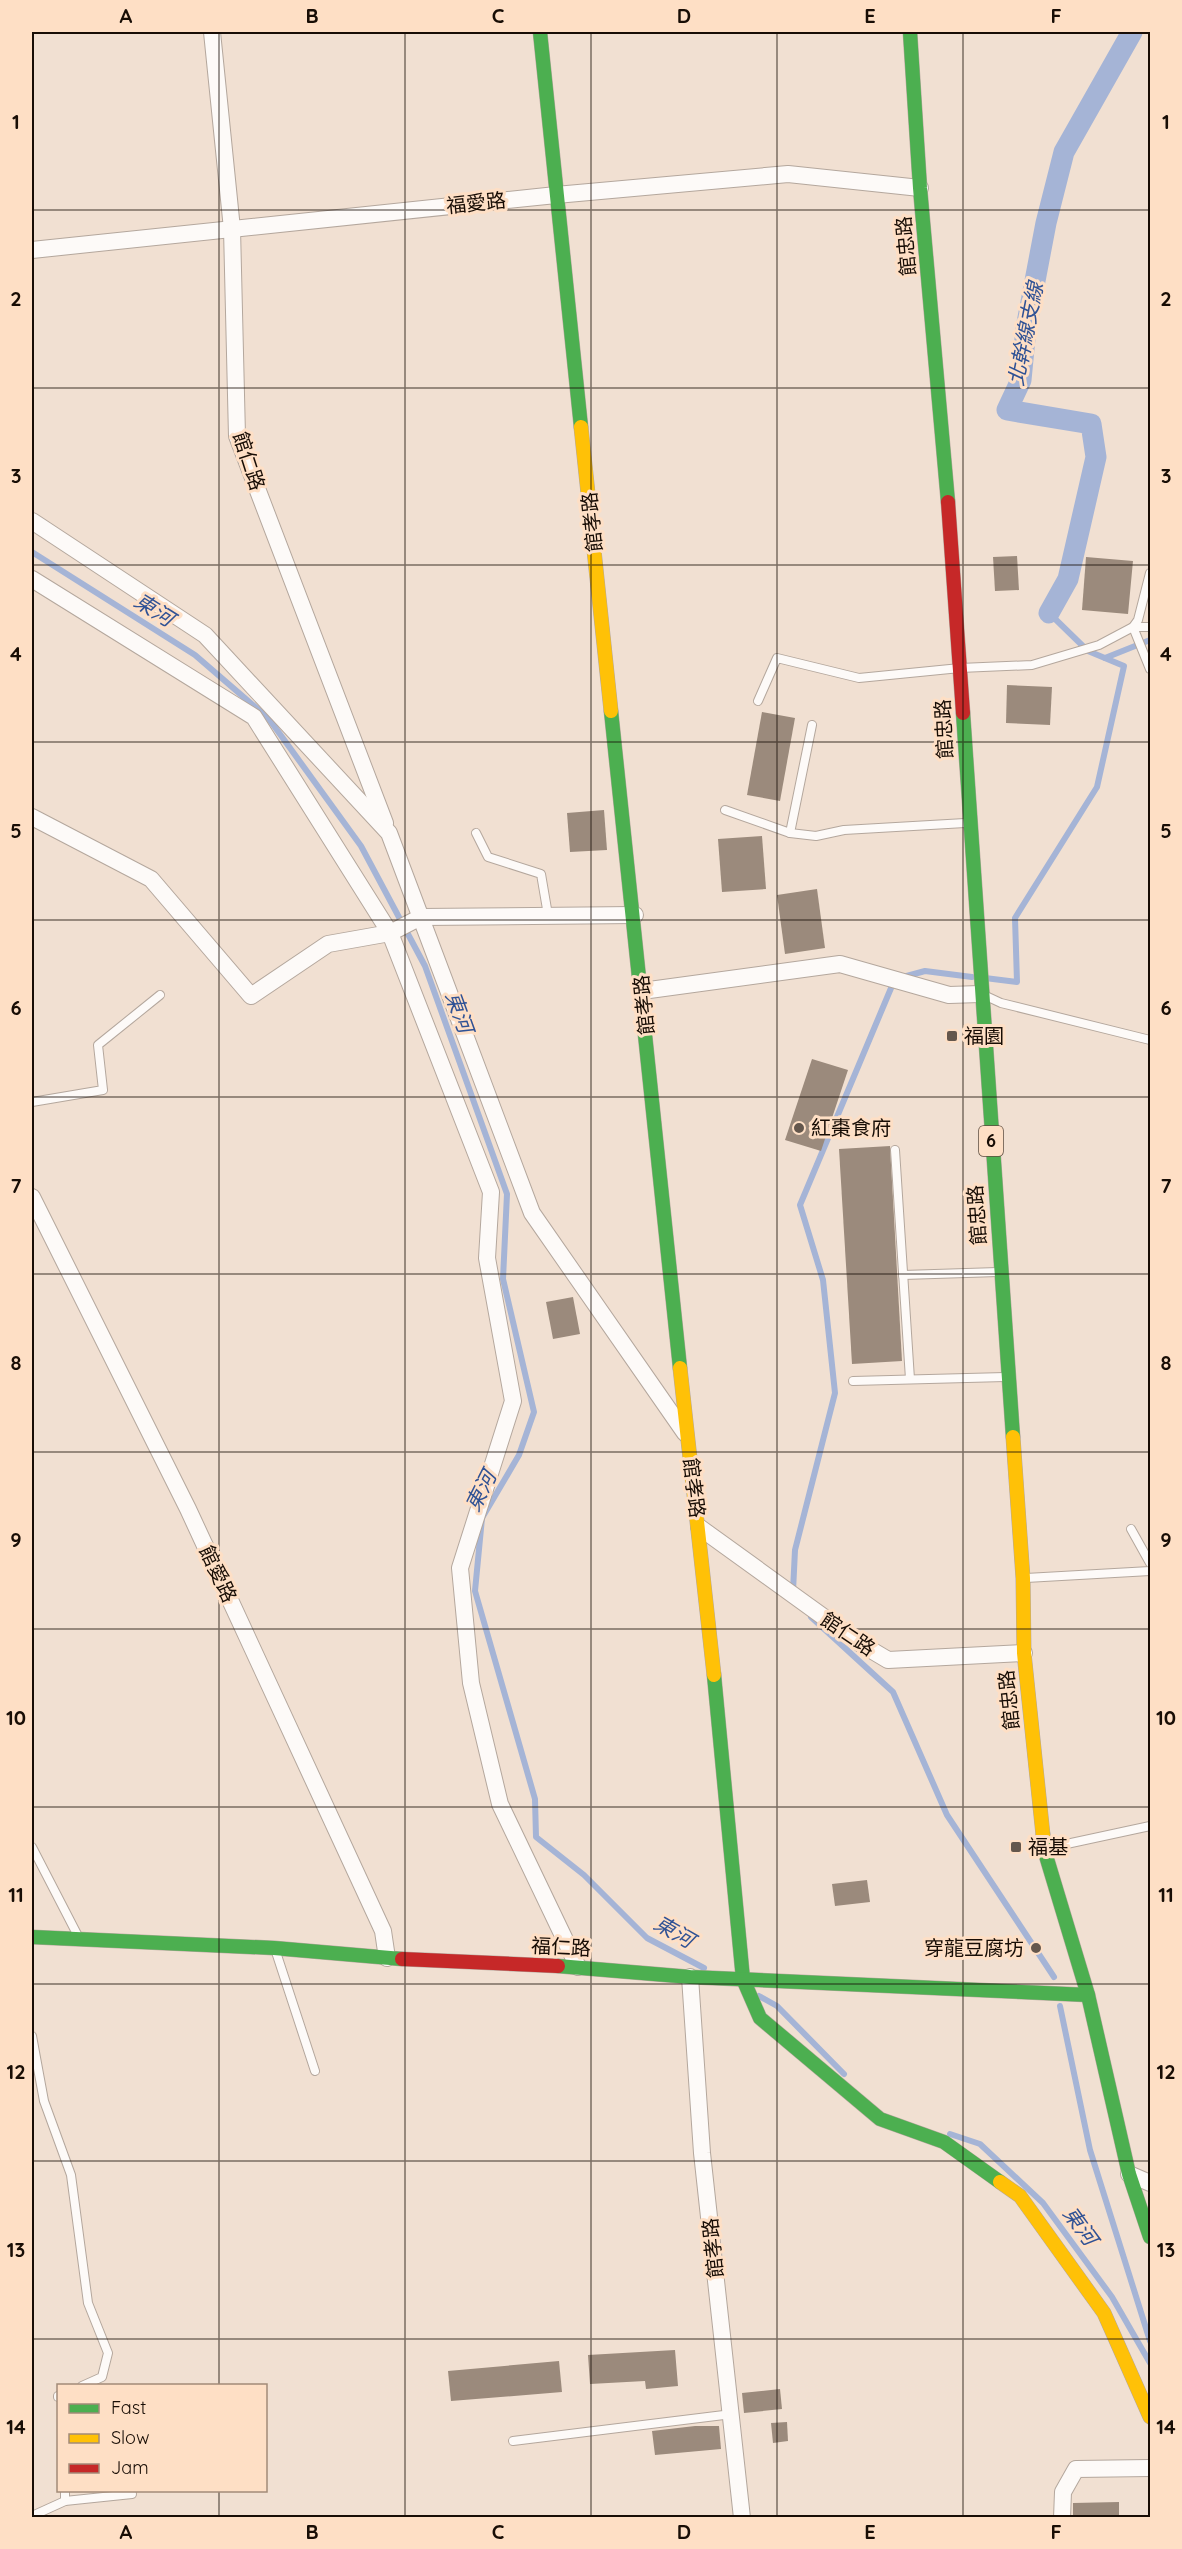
<svg xmlns="http://www.w3.org/2000/svg" width="1182" height="2549" font-family="Quicksand,'Noto Sans TC',sans-serif">
  <style>
    .lines { fill: none; stroke-linecap: round; stroke-linejoin: round }
    .stream { stroke: #a5b4d6; stroke-width: 6 }
    .canal { stroke: #a5b4d6; stroke-width: 21 }
    .building { fill: #9b8a7c }
    .lane-casing { stroke: #b4a79d; stroke-width: 10 }
    .street-casing { stroke: #b4a79d; stroke-width: 18 }
    .fast-casing { stroke: #b4a79d; stroke-width: 15 }
    .slow-casing { stroke: #b4a79d; stroke-width: 15 }
    .jam-casing { stroke: #b4a79d; stroke-width: 15 }
    .lane { stroke: #fdfaf8; stroke-width: 8 }
    .street { stroke: #fdfaf8; stroke-width: 16 }
    .fast { stroke: #4caf50; stroke-width: 14 }
    .slow { stroke: #ffc107; stroke-width: 14 }
    .jam { stroke: #c62828; stroke-width: 14 }
    .grid { fill: none; stroke: #180d05; stroke-width: 1.5; stroke-opacity: 0.55 }
    .poi-dot { fill: #64574d; stroke: #fedfc5; stroke-width: 2 }
    .labels { text-anchor: middle; stroke-width: 6; stroke-linejoin: round; paint-order: stroke }
    .shield { fill: #fedfc5; stroke: #5d4c3f; stroke-width: 1.5 }
    .shield-label { font-size: 18px; font-weight: bold; fill: #180d05 }
    .street-label { font-size: 20px; fill: #180d05; stroke: #fedfc5 }
    .poi-label { font-size: 20px; fill: #180d05; stroke: #fedfc5; text-anchor: start }
    .water-label { font-size: 21px; font-style: italic; fill: #305295; stroke: #fedfc5 }
    .neatline { fill: none; stroke: #180d05; stroke-width: 2 }
    .grid-label { font-size: 20px; text-anchor: middle; font-weight: bold; fill: #180d05 }
  </style>
  <rect width="100%" height="100%" fill="#f1e0d2"/>
  <g class="lines">
    <g class="stream">
      <path d="M32 552 195 655 269 719 361 846 425 966 507 1194 503 1279 534 1412 519 1455 482 1518 475 1591 535 1799 536 1837 584 1875 647 1938 704 1968"/>
      <path d="M1105 658 1150 640"/>
      <path d="M903 977 925 971 972 977"/>
      <path d="M985 978 1017 982 1015 918 1097 787 1124 666 1088 651 1049 613"/>
      <path d="M793 1591 795 1550 835 1393 823 1280 800 1205 894 981"/>
      <path d="M811 1617 893 1692 947 1815 1054 1977"/>
      <path d="M759 1996 777 2006 844 2074"/>
      <path d="M1060 2006 1090 2150 1150 2341"/>
      <path d="M950 2134 980 2144 1043 2203 1112 2297 1150 2363"/>
    </g>
    <path class="canal" d="M1049 613 1068 579 1096 457 1091 424 1007 410 1021 380 1026 328 1046 223 1064 152 1132 32"/>
  </g>
  <g class="building">
    <path d="M1017 556 1019 590 995 591 993 557Z"/>
    <path d="M1086 557 1133 561 1128 614 1082 610Z"/>
    <path d="M1007 685 1052 687 1050 725 1006 723Z"/>
    <path d="M762 712 795 718 780 801 747 795Z"/>
    <path d="M604 810 607 850 570 852 567 813Z"/>
    <path d="M762 836 766 889 722 892 718 839Z"/>
    <path d="M817 889 825 948 785 954 777 895Z"/>
    <path d="M812 1059 848 1070 821 1151 785 1140Z"/>
    <path d="M890 1146 902 1361 852 1364 839 1149Z"/>
    <path d="M573 1297 580 1334 553 1339 546 1302Z"/>
    <path d="M867 1880 870 1902 835 1906 832 1884Z"/>
    <path d="M675 2350 678 2386 646 2389 645 2381 590 2384 588 2355Z"/>
    <path d="M559 2361 562 2392 451 2401 448 2371Z"/>
    <path d="M780 2389 782 2409 744 2413 742 2393Z"/>
    <path d="M787 2422 788 2441 773 2443 771 2423Z"/>
    <path d="M695 2426H719L721 2449 655 2455 652 2431Z"/>
    <path d="M1119 2502V2517H1073V2503Z"/>
  </g>
  <g class="lines">
    <g class="lane-casing">
      <g id="lane">
        <path d="M1150 573 1138 620 1133 627 1150 669"/>
        <path d="M758 701 777 658 859 678 960 668 1032 665 1099 645 1133 627H1150"/>
        <path d="M725 810 790 833 816 836 844 830 965 823"/>
        <path d="M476 833 488 857 541 874 548 915"/>
        <path d="M790 833 812 725"/>
        <path d="M986 996 1001 1003 1150 1040"/>
        <path d="M32 1102 103 1090 98 1045 160 995"/>
        <path d="M895 1150 910 1379"/>
        <path d="M903 1275 998 1272"/>
        <path d="M853 1381 1005 1377"/>
        <path d="M1131 1529 1150 1563"/>
        <path d="M1026 1578 1150 1571"/>
        <path d="M32 1847 78 1936"/>
        <path d="M1048 1848 1150 1826"/>
        <path d="M276 1952 315 2071"/>
        <path d="M32 2036 44 2101 71 2175 88 2303 108 2353 102 2377 82 2386"/>
        <path d="M58 2396V2397"/>
        <path d="M513 2441 732 2414"/>
        <path d="M65 2501 132 2494"/>
        <path d="M32 2516 65 2501V2490"/>
      </g>
    </g>
    <g class="street-casing">
      <g id="street">
        <path d="M212 32 232 229 237 436 385 823"/>
        <path d="M32 250 556 195 788 174 920 188"/>
        <path d="M32 521 205 635 389 833 532 1213 685 1433"/>
        <path d="M32 579 254 717 390 933 491 1192 487 1258 513 1401 460 1568 471 1683 500 1804 578 1967"/>
        <path d="M32 817 151 879 251 996 328 944 390 933 421 917 635 915"/>
        <path d="M642 991 840 964 949 995 980 994"/>
        <path d="M32 1197 188 1509 383 1931 387 1958"/>
        <path d="M699 1527 861 1644 888 1660 1024 1653"/>
        <path d="M690 1977 702 2153 742 2518"/>
        <path d="M1129 2174 1150 2183"/>
        <path d="M1062 2518 1063 2492 1076 2469 1150 2468"/>
      </g>
    </g>
    <g class="fast-casing">
      <g id="fast">
        <path d="M540 32 581 427"/>
        <path d="M910 32 920 188 948 502"/>
        <path d="M611 711 680 1368"/>
        <path d="M963 713 1013 1437"/>
        <path d="M714 1675 743 1979 760 2018 880 2119 944 2142 1000 2182"/>
        <path d="M1043 1835 1044 1849 1088 1995 1129 2174 1150 2237"/>
        <path d="M32 1937 274 1948 402 1959"/>
        <path d="M558 1966 690 1977 1088 1995"/>
      </g>
    </g>
    <g class="slow-casing">
      <g id="slow">
        <path d="M581 427 611 711"/>
        <path d="M680 1368 714 1675"/>
        <path d="M1013 1437 1023 1578 1024 1653 1043 1835"/>
        <path d="M1000 2182 1020 2196 1104 2313 1150 2417"/>
      </g>
    </g>
    <g class="jam-casing">
      <g id="jam">
        <path d="M948 502 963 713"/>
        <path d="M402 1959 558 1966"/>
      </g>
    </g>
    <use href="#lane" class="lane"/>
    <use href="#street" class="street"/>
    <use href="#fast" class="fast"/>
    <use href="#slow" class="slow"/>
    <use href="#jam" class="jam"/>
  </g>
  <path class="grid" d="M219 32V2386M405 32V2518M591 32V2518M777 32V2518M963 32V2518M32 210H1150M32 388H1150M32 565H1150M32 742H1150M32 920H1150M32 1097H1150M32 1274H1150M32 1452H1150M32 1629H1150M32 1807H1150M32 1984H1150M32 2161H1150M32 2339H1150M219 2490V2518"/>
  <g class="poi-dot">
    <rect x="946" y="1030" width="12" height="12" rx="3"/>
    <circle cx="799" cy="1128" r="6"/>
    <rect x="1010" y="1841" width="12" height="12" rx="3"/>
    <circle cx="1036" cy="1948" r="6"/>
  </g>
  <g class="labels">
    <rect class="shield" x="979" y="1126" width="24" height="30" rx="4.5"/>
    <g class="shield-label">
      <text x="991" y="1147">6</text>
    </g>
    <g class="street-label">
      <text transform="translate(476 203) rotate(-6)" y="7">福愛路</text>
      <text transform="translate(906 246) rotate(-95)" y="7">館忠路</text>
      <text transform="translate(249 461) rotate(72)" y="7">館仁路</text>
      <text transform="translate(592 522) rotate(-96)" y="7">館孝路</text>
      <text transform="translate(944 729) rotate(-93)" y="7">館忠路</text>
      <text transform="translate(644 1005) rotate(-96)" y="7">館孝路</text>
      <text transform="translate(977 1215) rotate(-94)" y="7">館忠路</text>
      <text transform="translate(694 1488) rotate(83)" y="7">館孝路</text>
      <text transform="translate(218 1574) rotate(65)" y="7">館愛路</text>
      <text transform="translate(848 1634) rotate(34)" y="7">館仁路</text>
      <text transform="translate(1009 1700) rotate(-96)" y="7">館忠路</text>
      <text transform="translate(561 1947) rotate(3)" y="7">福仁路</text>
      <text transform="translate(713 2248) rotate(-96)" y="7">館孝路</text>
    </g>
    <g class="poi-label">
      <text x="964" y="1043">福園</text>
      <text x="811" y="1135">紅棗食府</text>
      <text x="1028" y="1854">福基</text>
      <text x="1024" y="1955" text-anchor="end">穿龍豆腐坊</text>
    </g>
    <g class="water-label">
      <text transform="translate(1026 334) rotate(-79)" y="7">北幹線支線</text>
      <text transform="translate(154 610) rotate(32)" y="7">東河</text>
      <text transform="translate(459 1012) rotate(70)" y="7">東河</text>
      <text transform="translate(481 1491) rotate(-63)" y="7">東河</text>
      <text transform="translate(674 1932) rotate(30)" y="7">東河</text>
      <text transform="translate(1080 2226) rotate(54)" y="7">東河</text>
    </g>
  </g>
  <rect width="1182" height="2549" fill="none" stroke="#fedfc5" stroke-width="66"/>
  <rect x="57" y="2384" width="210" height="108" fill="#fedfc5" stroke="#a28b78" stroke-width="1.5"/>
  <rect x="69" y="2404" width="30" height="9" fill="#4caf50" stroke="#a28b78" stroke-width="1.5"/>
  <text x="111" y="2414" font-size="18" fill="#180d05">Fast</text>
  <rect x="69" y="2434" width="30" height="9" fill="#ffc107" stroke="#a28b78" stroke-width="1.5"/>
  <text x="111" y="2444" font-size="18" fill="#180d05">Slow</text>
  <rect x="69" y="2464" width="30" height="9" fill="#c62828" stroke="#a28b78" stroke-width="1.5"/>
  <text x="111" y="2474" font-size="18" fill="#180d05">Jam</text>
  <rect x="33" y="33" width="1116" height="2483" class="neatline"/>
  <g class="grid-label">
    <text x="126" y="23">A</text>
    <text x="312" y="23">B</text>
    <text x="498" y="23">C</text>
    <text x="684" y="23">D</text>
    <text x="870" y="23">E</text>
    <text x="1056" y="23">F</text>
    <text x="16" y="129">1</text>
    <text x="1166" y="129">1</text>
    <text x="16" y="306">2</text>
    <text x="1166" y="306">2</text>
    <text x="16" y="483">3</text>
    <text x="1166" y="483">3</text>
    <text x="16" y="661">4</text>
    <text x="1166" y="661">4</text>
    <text x="16" y="838">5</text>
    <text x="1166" y="838">5</text>
    <text x="16" y="1015">6</text>
    <text x="1166" y="1015">6</text>
    <text x="16" y="1193">7</text>
    <text x="1166" y="1193">7</text>
    <text x="16" y="1370">8</text>
    <text x="1166" y="1370">8</text>
    <text x="16" y="1547">9</text>
    <text x="1166" y="1547">9</text>
    <text x="16" y="1725">10</text>
    <text x="1166" y="1725">10</text>
    <text x="16" y="1902">11</text>
    <text x="1166" y="1902">11</text>
    <text x="16" y="2079">12</text>
    <text x="1166" y="2079">12</text>
    <text x="16" y="2257">13</text>
    <text x="1166" y="2257">13</text>
    <text x="16" y="2434">14</text>
    <text x="1166" y="2434">14</text>
    <text x="126" y="2539">A</text>
    <text x="312" y="2539">B</text>
    <text x="498" y="2539">C</text>
    <text x="684" y="2539">D</text>
    <text x="870" y="2539">E</text>
    <text x="1056" y="2539">F</text>
  </g>
</svg>
